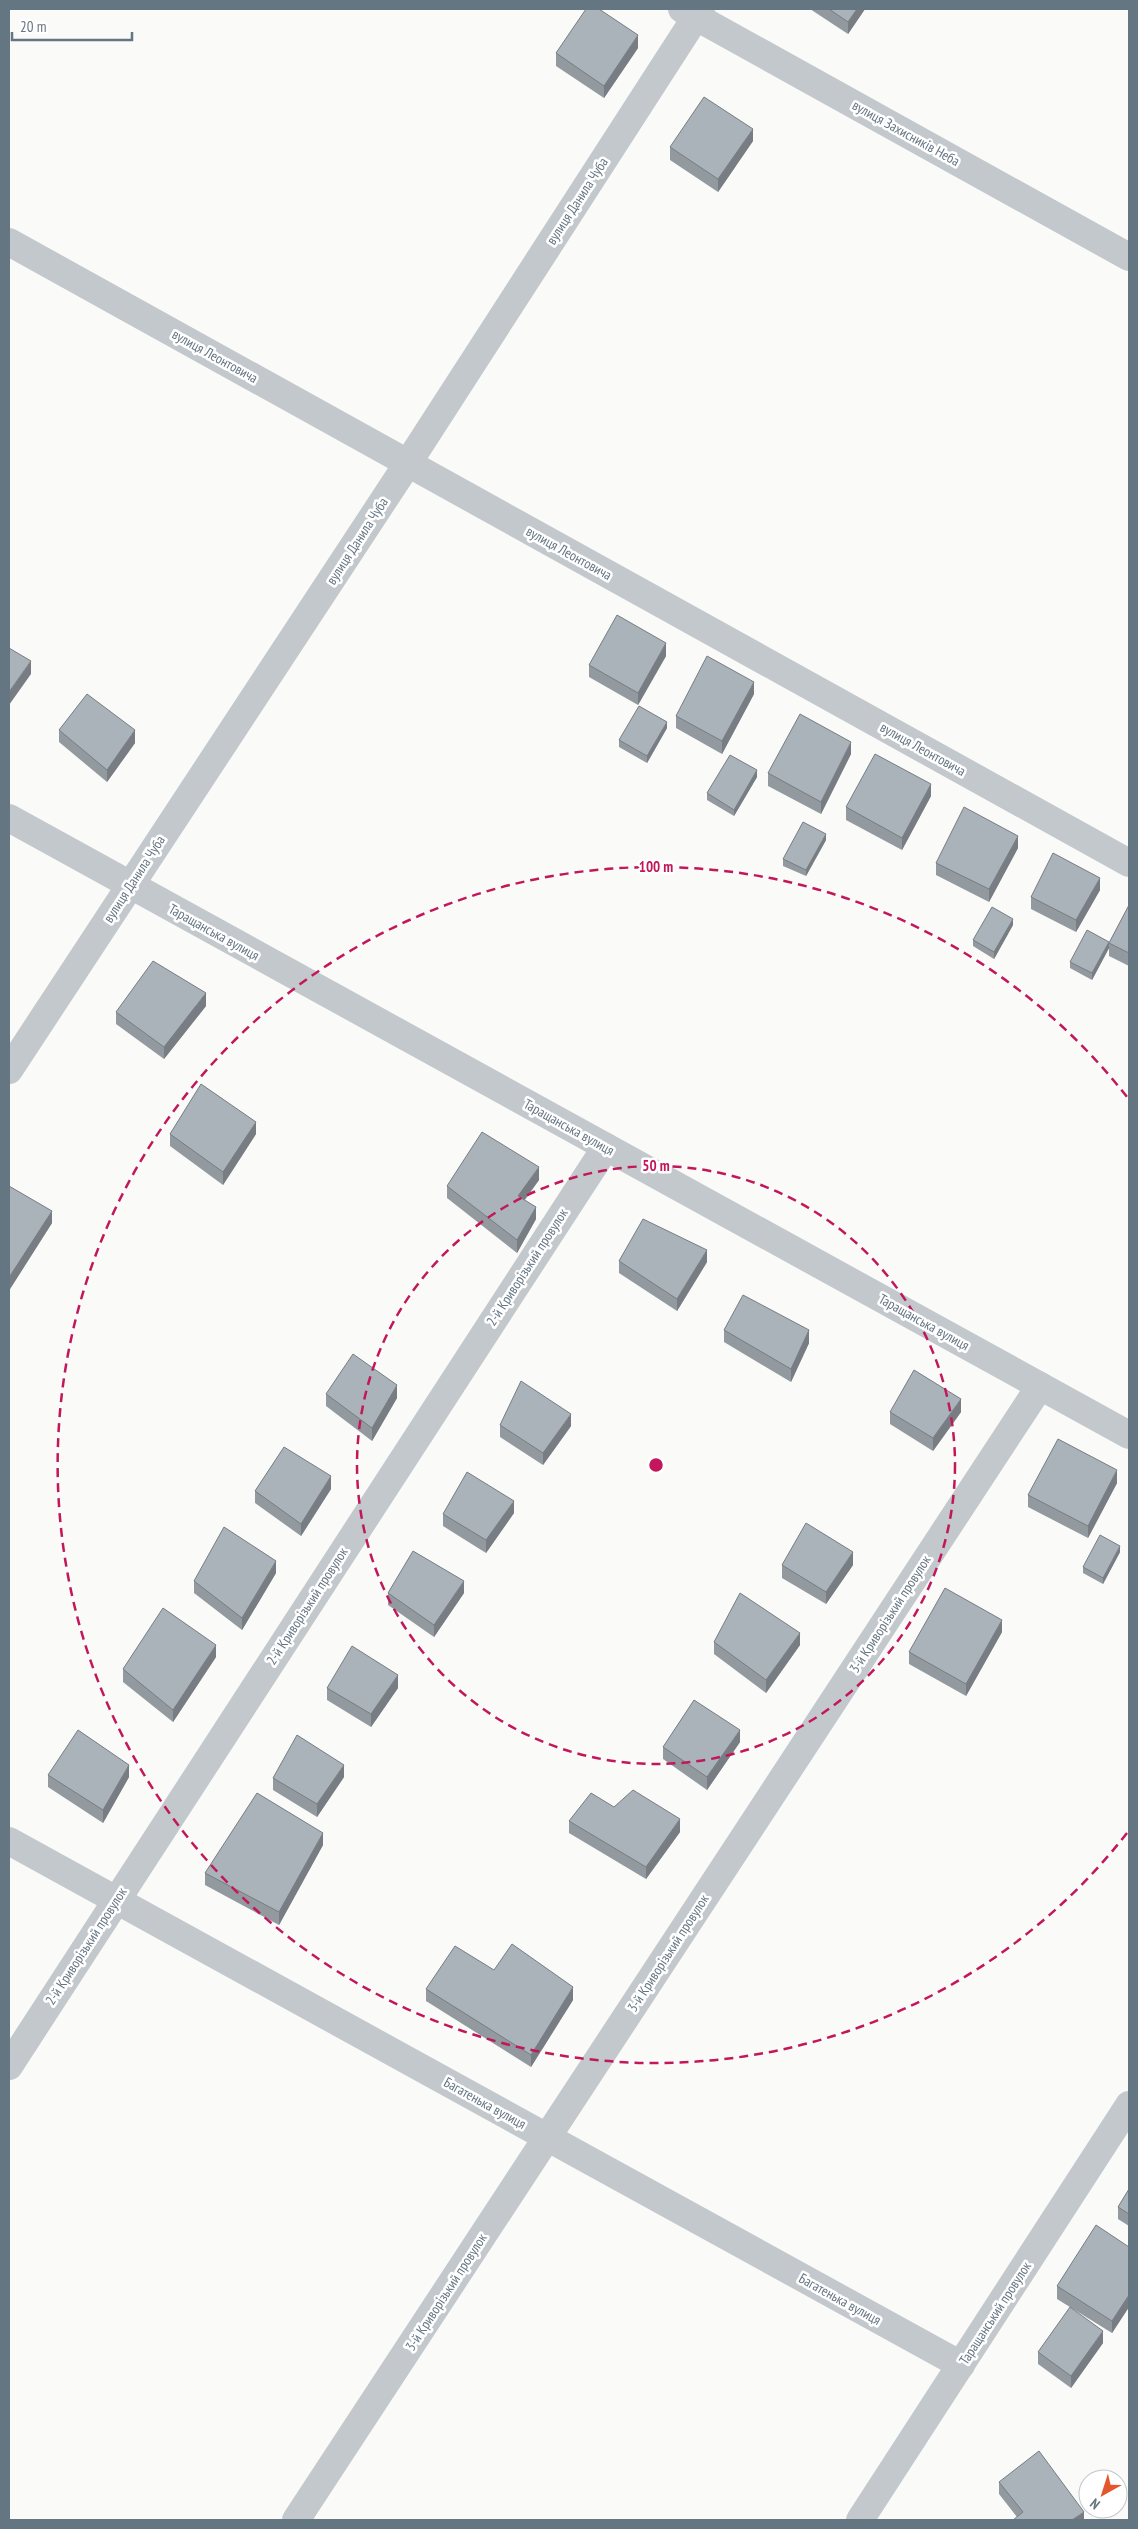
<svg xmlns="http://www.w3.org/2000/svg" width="1138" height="2529" font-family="'PT Sans Narrow',sans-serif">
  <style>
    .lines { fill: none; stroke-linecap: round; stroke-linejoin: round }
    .minor { stroke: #c3c8cc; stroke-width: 28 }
    .wall { fill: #929a9f }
    .shaded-wall { fill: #777d82 }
    .building { fill: #aab3b9; stroke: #777d82 }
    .ring { fill: none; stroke: #c2185b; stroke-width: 2.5; stroke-dasharray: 9 6 }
    .labels { text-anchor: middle; stroke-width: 5; stroke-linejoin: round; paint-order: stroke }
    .street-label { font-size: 14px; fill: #657683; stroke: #fff }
    .centre { fill: #c2185b; stroke: #fff; stroke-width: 2.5 }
    .ring-label { font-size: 15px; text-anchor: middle; font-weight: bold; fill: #c2185b; stroke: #fff; stroke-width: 5; stroke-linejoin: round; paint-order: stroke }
  </style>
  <rect width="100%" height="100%" fill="#fafaf8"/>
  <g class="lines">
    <g class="minor">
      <path d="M682 9 1129 257"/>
      <path d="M9 242 1129 863"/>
      <path d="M9 818 1129 1435"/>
      <path d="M9 1070 408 463 701 9"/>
      <path d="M9 1841 961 2365"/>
      <path d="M9 2066 606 1147"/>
      <path d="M296 2520 1040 1386"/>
      <path d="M860 2520 1129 2105"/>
    </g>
  </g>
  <g class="wall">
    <path d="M810 9H865L848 34Z"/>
    <path d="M638 48 604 98 556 66V53Z"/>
    <path d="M753 141 718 192 670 160V147Z"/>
    <path d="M666 656 638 705 589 677V665Z"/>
    <path d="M754 694 722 754 676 728V716Z"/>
    <path d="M667 728 647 763 619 747V740Z"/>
    <path d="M59 730 135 743 107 782 59 742Z"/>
    <path d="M851 754 821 814 768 786V773Z"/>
    <path d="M757 777 734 816 707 800V793Z"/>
    <path d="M931 796 902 850 846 820V807Z"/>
    <path d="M826 840 806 876 783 866V859Z"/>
    <path d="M1018 848 989 902 936 875V863Z"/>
    <path d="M1100 890 1076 932 1031 909V897Z"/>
    <path d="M1129 905V966L1109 956V948L1092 980 1070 968V962L1109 943Z"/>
    <path d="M1013 925 994 959 973 946V940Z"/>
    <path d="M206 1006 164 1059 116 1024V1012Z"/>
    <path d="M170 1134H256L223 1185 170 1146Z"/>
    <path d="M539 1180 525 1200 536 1219 517 1253 447 1198V1186Z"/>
    <path d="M9 1186 52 1223 10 1289 9 1287Z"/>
    <path d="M619 1261 707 1262 677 1311 619 1273Z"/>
    <path d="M724 1330 809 1343 791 1382 724 1342Z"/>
    <path d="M326 1394 397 1398 372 1441 326 1406Z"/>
    <path d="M890 1412H961L933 1451 890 1424Z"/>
    <path d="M500 1425 571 1426 543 1465 500 1437Z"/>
    <path d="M1117 1483 1088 1538 1028 1507V1495Z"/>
    <path d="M331 1489 301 1536 255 1503V1491Z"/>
    <path d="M514 1513 486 1553 443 1526V1514Z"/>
    <path d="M1120 1552 1103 1584 1083 1573V1567Z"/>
    <path d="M782 1565H853L826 1604 782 1578Z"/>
    <path d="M276 1573 242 1630 194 1593V1581Z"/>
    <path d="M388 1593H464L434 1637 388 1605Z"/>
    <path d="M1002 1632 966 1696 909 1664V1652Z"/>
    <path d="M714 1642 800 1645 766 1693 714 1654Z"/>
    <path d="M216 1657 173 1722 123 1682V1669Z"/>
    <path d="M327 1688H398L371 1727 327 1700Z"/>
    <path d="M740 1742 707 1790 663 1759V1747Z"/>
    <path d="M48 1775 129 1777 103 1823 48 1787Z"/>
    <path d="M344 1777 317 1817 273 1790V1778Z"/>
    <path d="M614 1807 680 1832 646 1879 569 1833V1821Z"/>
    <path d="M323 1845 279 1925 205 1885V1873Z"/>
    <path d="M494 1970 573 2000 531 2067 426 2001V1989Z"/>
    <path d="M1129 2189V2226L1118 2219V2207Z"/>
    <path d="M1129 2247V2307L1112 2333 1057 2299V2286Z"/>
    <path d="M1103 2343 1071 2388 1038 2364V2352Z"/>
    <path d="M999 2482 1084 2520 1017 2517 999 2494Z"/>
  </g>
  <g class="shaded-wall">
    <path d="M857 9H865L848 34V22Z"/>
    <path d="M638 35V48L604 98V86Z"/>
    <path d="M753 129V141L718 192V179Z"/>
    <path d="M666 643V656L638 705V693Z"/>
    <path d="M31 661V674L9 705V692Z"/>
    <path d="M754 682V694L722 754V741Z"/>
    <path d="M667 722V728L647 763V756Z"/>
    <path d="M135 730V743L107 782V770Z"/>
    <path d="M851 742V754L821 814V802Z"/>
    <path d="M757 770V777L734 816V810Z"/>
    <path d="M931 784V796L902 850V838Z"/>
    <path d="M826 834V840L806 876V870Z"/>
    <path d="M1018 836V848L989 902V889Z"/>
    <path d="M1100 878V890L1076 932V920Z"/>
    <path d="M1013 919V925L994 959V952Z"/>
    <path d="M1109 942V948L1092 980V973Z"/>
    <path d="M206 993V1006L164 1059V1047Z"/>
    <path d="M256 1122V1134L223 1185V1172Z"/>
    <path d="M539 1167V1180L518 1208V1196Z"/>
    <path d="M536 1207V1219L517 1253V1240Z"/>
    <path d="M52 1211V1223L10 1289V1276Z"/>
    <path d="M707 1250V1262L677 1311V1299Z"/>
    <path d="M809 1330V1343L791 1382V1369Z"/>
    <path d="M397 1385V1398L372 1441V1428Z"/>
    <path d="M961 1399V1412L933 1451V1438Z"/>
    <path d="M571 1414V1426L543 1465V1453Z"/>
    <path d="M1117 1470V1483L1088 1538V1526Z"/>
    <path d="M331 1476V1489L301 1536V1524Z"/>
    <path d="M514 1501V1513L486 1553V1540Z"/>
    <path d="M1120 1546V1552L1103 1584V1578Z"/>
    <path d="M853 1552V1565L826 1604V1592Z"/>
    <path d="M276 1561V1573L242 1630V1618Z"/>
    <path d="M464 1581V1593L434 1637V1625Z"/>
    <path d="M1002 1620V1632L966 1696V1684Z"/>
    <path d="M800 1633V1645L766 1693V1680Z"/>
    <path d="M216 1645V1657L173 1722V1710Z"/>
    <path d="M398 1675V1688L371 1727V1714Z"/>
    <path d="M740 1730V1742L707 1790V1777Z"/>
    <path d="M129 1765V1777L103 1823V1810Z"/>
    <path d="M344 1765V1777L317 1817V1804Z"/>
    <path d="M680 1819V1832L646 1879V1867Z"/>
    <path d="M323 1833V1845L279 1925V1912Z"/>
    <path d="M573 1987V2000L531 2067V2055Z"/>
    <path d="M1129 2295V2307L1112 2333V2321Z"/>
    <path d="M1103 2331V2343L1071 2388V2376Z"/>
    <path d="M1084 2512V2520H1072Z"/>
  </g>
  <g class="building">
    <path d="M586 9H599L638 35 604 86 556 53Z"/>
    <path d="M829 9H857L848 22Z"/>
    <path d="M704 97 753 129 718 179 670 147Z"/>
    <path d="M617 615 666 643 638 693 589 665Z"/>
    <path d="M9 648 31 661 9 692Z"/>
    <path d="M707 656 754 682 722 741 676 716Z"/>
    <path d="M87 694 135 730 107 770 59 730Z"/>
    <path d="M639 706 667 722 647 756 619 740Z"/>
    <path d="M800 714 851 742 821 802 768 773Z"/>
    <path d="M875 754 931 784 902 838 846 807Z"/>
    <path d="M730 755 757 770 734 810 707 793Z"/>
    <path d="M964 807 1018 836 989 889 936 863Z"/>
    <path d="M803 822 826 834 806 870 783 859Z"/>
    <path d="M1053 853 1100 878 1076 920 1031 897Z"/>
    <path d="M1129 905V953L1109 943Z"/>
    <path d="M992 907 1013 919 994 952 973 940Z"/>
    <path d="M1087 930 1109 942 1092 973 1070 962Z"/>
    <path d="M153 961 206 993 164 1047 116 1012Z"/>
    <path d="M201 1084 256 1122 223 1172 170 1134Z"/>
    <path d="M482 1132 539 1167 518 1196 536 1207 517 1240 447 1186Z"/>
    <path d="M9 1186 52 1211 10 1276 9 1275Z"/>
    <path d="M643 1219 707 1250 677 1299 619 1261Z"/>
    <path d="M743 1295 809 1330 791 1369 724 1330Z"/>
    <path d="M353 1354 397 1385 372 1428 326 1394Z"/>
    <path d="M914 1370 961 1399 933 1438 890 1412Z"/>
    <path d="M521 1381 571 1414 543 1453 500 1425Z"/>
    <path d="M1058 1439 1117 1470 1088 1526 1028 1495Z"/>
    <path d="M284 1447 331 1476 301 1524 255 1491Z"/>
    <path d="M467 1472 514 1501 486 1540 443 1514Z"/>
    <path d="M806 1523 853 1552 826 1592 782 1565Z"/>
    <path d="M224 1527 276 1561 242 1618 194 1581Z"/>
    <path d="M1100 1535 1120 1546 1103 1578 1083 1567Z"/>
    <path d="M413 1551 464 1581 434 1625 388 1593Z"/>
    <path d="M945 1588 1002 1620 966 1684 909 1652Z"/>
    <path d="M740 1593 800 1633 766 1680 714 1642Z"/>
    <path d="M163 1608 216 1645 173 1710 123 1669Z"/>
    <path d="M352 1646 398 1675 371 1714 327 1688Z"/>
    <path d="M694 1700 740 1730 707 1777 663 1747Z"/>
    <path d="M78 1730 129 1765 103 1810 48 1775Z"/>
    <path d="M297 1735 344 1765 317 1804 273 1778Z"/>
    <path d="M633 1790 680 1819 646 1867 569 1821 591 1793 614 1807Z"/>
    <path d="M257 1793 323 1833 279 1912 205 1873Z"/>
    <path d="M512 1944 573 1987 531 2055 426 1989 455 1946 494 1970Z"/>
    <path d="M1129 2189V2214L1118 2207Z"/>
    <path d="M1096 2225 1129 2247V2295L1112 2321 1057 2286Z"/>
    <path d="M1070 2307 1103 2331 1071 2376 1038 2352Z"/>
    <path d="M1039 2451 1084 2512 1072 2520H1013L1023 2512 999 2482Z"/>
  </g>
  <g class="ring">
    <circle cx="656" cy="1465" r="299"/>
    <path d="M1127 1833A598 598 0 1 1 1127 1097"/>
  </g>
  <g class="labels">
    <g class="street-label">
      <text transform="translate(906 133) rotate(29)" y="5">вулиця Захисників Неба</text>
      <text transform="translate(577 201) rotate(-57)" y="5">вулиця Данила Чуба</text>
      <text transform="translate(215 356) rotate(29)" y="5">вулиця Леонтовича</text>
      <text transform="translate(357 541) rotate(-57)" y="5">вулиця Данила Чуба</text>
      <text transform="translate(569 553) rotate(29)" y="5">вулиця Леонтовича</text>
      <text transform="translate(923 749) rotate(29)" y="5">вулиця Леонтовича</text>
      <text transform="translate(134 879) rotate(-57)" y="5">вулиця Данила Чуба</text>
      <text transform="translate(214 932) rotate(29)" y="5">Таращанська вулиця</text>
      <text transform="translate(569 1127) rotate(29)" y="5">Таращанська вулиця</text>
      <text transform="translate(527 1267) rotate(-57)" y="5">2-й Криворізький провулок</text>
      <text transform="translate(924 1322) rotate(29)" y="5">Таращанська вулиця</text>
      <text transform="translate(307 1606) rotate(-57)" y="5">2-й Криворізький провулок</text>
      <text transform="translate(890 1614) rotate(-57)" y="5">3-й Криворізький провулок</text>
      <text transform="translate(86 1946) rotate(-57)" y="5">2-й Криворізький провулок</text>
      <text transform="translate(668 1953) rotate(-57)" y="5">3-й Криворізький провулок</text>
      <text transform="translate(485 2103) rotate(29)" y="5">Багатенька вулиця</text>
      <text transform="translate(446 2292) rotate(-57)" y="5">3-й Криворізький провулок</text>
      <text transform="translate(840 2299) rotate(29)" y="5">Багатенька вулиця</text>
      <text transform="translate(995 2313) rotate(-57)" y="5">Таращанський провулок</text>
    </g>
  </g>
  <circle cx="656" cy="1465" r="8" class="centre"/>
  <g class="ring-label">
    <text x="656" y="872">100 m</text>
    <text x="656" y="1171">50 m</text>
  </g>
  <rect width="1138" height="2529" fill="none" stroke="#657683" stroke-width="20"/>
  <g transform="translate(1103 2494) rotate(219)"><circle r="24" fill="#ffffff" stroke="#c1c8cd"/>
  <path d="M0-4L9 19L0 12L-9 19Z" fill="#e4572e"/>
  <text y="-8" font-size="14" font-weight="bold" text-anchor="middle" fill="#657683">N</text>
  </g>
  <path d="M12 32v8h120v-8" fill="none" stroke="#657683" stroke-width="2.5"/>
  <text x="20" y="32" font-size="15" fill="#657683" stroke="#ffffff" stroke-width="4" paint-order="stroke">20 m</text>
</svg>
